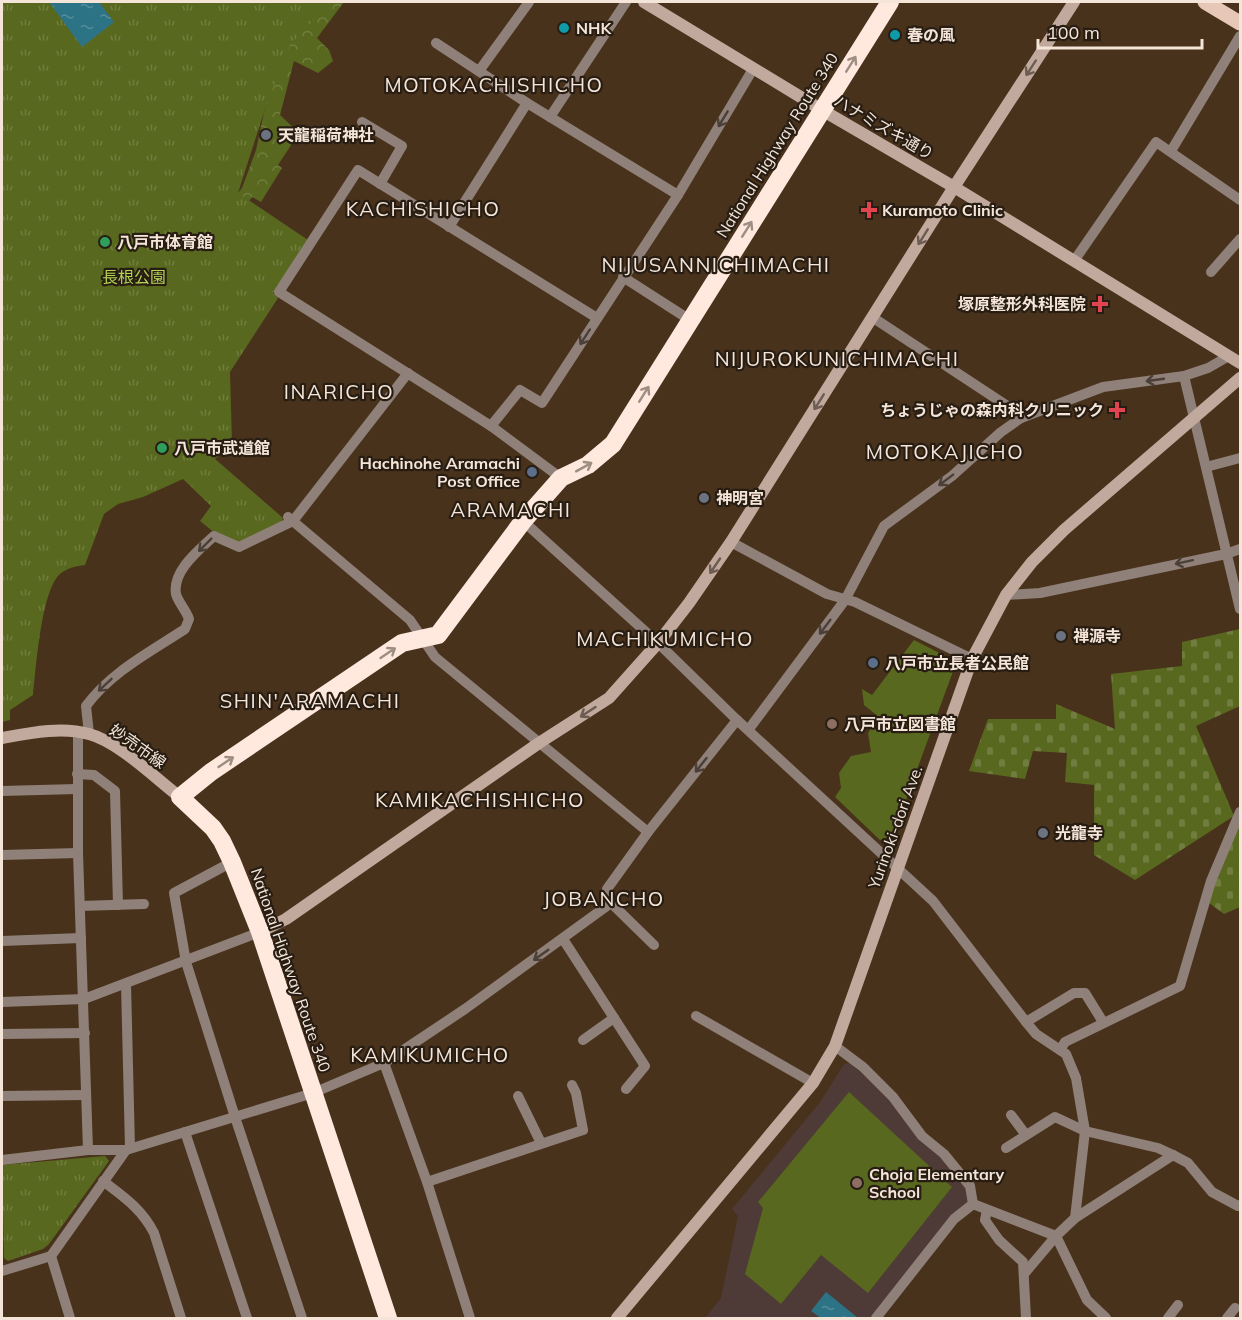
<svg xmlns="http://www.w3.org/2000/svg" width="1242" height="1320" font-family="Mulish,'Noto Sans JP',sans-serif">
  <style>
    .education { fill: #4e3a36 }
    .grass { fill: #58681e }
    .forest { fill: url(#forest-crowns) }
    .cemetery { fill: url(#cemetery-stones) }
    .park { fill: url(#park-tufts) }
    .water { fill: url(#water-ripples) }
    .lines { fill: none; stroke-linecap: round; stroke-linejoin: round }
    .street { stroke: #8f8079; stroke-width: 10 }
    .secondary { stroke: #c1a99d; stroke-width: 12 }
    .primary { stroke: #e7c8b8; stroke-width: 15 }
    .highway { stroke: #ffe8dd; stroke-width: 18 }
    .oneway { stroke: #9e8d82 }
    .oneway2 { stroke: #6c5c51 }
    .oneway3 { stroke: #4b4037 }
    .culture-dot { fill: #0f9aa8; stroke: #271d13; stroke-width: 2 }
    .worship-dot { fill: #6b7280; stroke: #271d13; stroke-width: 2 }
    .health-dot { fill: #e0444e; stroke: #271d13; stroke-width: 2 }
    .leisure-dot { fill: #2e9e5b; stroke: #271d13; stroke-width: 2 }
    .service-dot { fill: #5c6f8a; stroke: #271d13; stroke-width: 2 }
    .education-dot { fill: #8d6e63; stroke: #271d13; stroke-width: 2 }
    .labels { text-anchor: middle; stroke-width: 4.5; stroke-linejoin: round; paint-order: stroke }
    .poi-label { font-size: 16px; font-weight: bold; fill: #f4e5d8; stroke: #271d13; text-anchor: start }
    .street-label { font-size: 16px; fill: #f4e5d8; stroke: #271d13 }
    .park-label { font-size: 16px; fill: #b4d254; stroke: #271d13 }
    .quarter-label { font-size: 20px; letter-spacing: 1.5px; fill: #f4e5d8; stroke: #271d13 }
  </style>
  <defs>
    <pattern id="forest-crowns" width="20" height="18" patternUnits="userSpaceOnUse" patternTransform="scale(1.5)"><rect width="20" height="18" fill="#58681e"/><path d="M2 6a3 3 0 1 1 6 0M12 15a3 3 0 1 1 6 0" fill="none" stroke="#717d3e"/></pattern>
    <pattern id="cemetery-stones" width="16" height="16" patternUnits="userSpaceOnUse" patternTransform="scale(1.5)"><rect width="16" height="16" fill="#58681e"/><path d="M2 7V4a2 2 0 0 1 4 0v3zM10 15v-3a2 2 0 0 1 4 0v3z" fill="#717d3e"/></pattern>
    <pattern id="park-tufts" width="24" height="20" patternUnits="userSpaceOnUse" patternTransform="scale(1.5)"><rect width="24" height="20" fill="#58681e"/><path d="M3 7l-1-3M5 7V3M7 7l1-3M15 17l-1-3M17 17v-4M19 17l1-3" fill="none" stroke="#717d3e"/></pattern>
    <pattern id="water-ripples" width="26" height="14" patternUnits="userSpaceOnUse" patternTransform="scale(1.5)"><rect width="26" height="14" fill="#2d7386"/><path d="M2 4q2-2 4 0t4 0M15 11q2-2 4 0t4 0" fill="none" stroke="#568d9c"/></pattern>
  </defs>
  <rect width="100%" height="100%" fill="#49321c"/>
  <path class="education" d="M850 1063 888 1096 940 1156 969 1192V1203L872 1318H705L721 1298 738 1216 732 1209 821 1101 844 1064Z"/>
  <g class="grass">
    <path d="M914 640 953 660 955 666 893 835 880 840 835 797 841 788 839 773 851 756 871 752 868 733 879 717 864 705 862 689 872 695Z"/>
    <path d="M849 1092 952 1187 868 1293 821 1255 781 1304 745 1274 763 1208 758 1202Z"/>
  </g>
  <path class="forest" d="M327 2H344L317 38 329 50 333 61 318 73 294 61 280 115 299 133 278 165 282 168 261 202 252 197 228 230 226 207 242 188 256 150 266 103 290 43Z"/>
  <g class="cemetery">
    <path d="M1240 629V706L1196 726 1234 816 1135 880 1094 855V785L1065 782 1067 753 1033 751 1025 779 969 771 988 719H1056V704L1115 729 1111 674 1182 666V642Z"/>
    <path d="M1240 812V907L1224 914 1205 900Z"/>
  </g>
  <g class="park">
    <path d="M2 2H330L290 45 266 106 238 193 308 240 273 293 278 298 230 372 232 443 215 459 283 518 281 523 239 544 215 533 200 521 211 506 183 479 143 497 118 504 104 514 85 565C76 566 66 568 59 575 41 593 36 669 33 695L10 710V720L2 722Z"/>
    <path d="M105 1156 109 1161 49 1244 43 1249 8 1261 4 1258 2 1165Z"/>
  </g>
  <g class="water">
    <path d="M49 2H99L114 22 82 47Z"/>
    <path d="M826 1292 858 1318H821L811 1311Z"/>
  </g>
  <g class="lines">
    <g class="street">
      <path d="M436 43 527 103 678 195"/>
      <path d="M479 71 529 2"/>
      <path d="M550 117 626 2"/>
      <path d="M362 122 402 146 380 184"/>
      <path d="M1171 151 1240 36"/>
      <path d="M449 227 527 103"/>
      <path d="M1074 261 1156 142 1240 200"/>
      <path d="M1211 272 1240 239"/>
      <path d="M623 277 690 320"/>
      <path d="M872 317 1018 413 1021 418"/>
      <path d="M1184 376 1240 609"/>
      <path d="M491 426 520 390 542 403 678 195 753 69"/>
      <path d="M1206 467 1240 458"/>
      <path d="M561 478 491 426 279 292 358 170 597 318"/>
      <path d="M288 517 410 620 435 657 648 832"/>
      <path d="M523 521 658 643 737 720 933 901 1026 1022 1036 1034 1066 1054 1076 1078 1085 1131 1075 1218 1056 1236 1024 1274"/>
      <path d="M731 542 827 594 855 602 972 659"/>
      <path d="M1006 595 1040 593 1226 554 1240 549"/>
      <path d="M749 729 845 600 884 526 952 476 1001 432 1021 418 1103 387 1184 376 1208 368 1229 356"/>
      <path d="M78 732V853L88 1150"/>
      <path d="M89 734 86 706C111 672 150 652 185 629L189 619C186 610 178 602 176 594 172 571 199 550 214 536L239 547 293 521 408 373"/>
      <path d="M77 774 94 775 115 791 118 905"/>
      <path d="M2 791 77 789"/>
      <path d="M2 855 78 853"/>
      <path d="M232 862 174 893 186 962 235 1117 302 1318"/>
      <path d="M611 903 654 945"/>
      <path d="M80 906 144 904"/>
      <path d="M563 939 645 1066 626 1089"/>
      <path d="M2 941 81 938"/>
      <path d="M126 984 130 1148"/>
      <path d="M2 1002 84 999 260 932"/>
      <path d="M696 1016 813 1083"/>
      <path d="M1026 1022 1074 993H1085L1103 1022"/>
      <path d="M2 1034 85 1033"/>
      <path d="M583 1040 614 1018"/>
      <path d="M835 1046 863 1067 893 1097 922 1136 944 1154 970 1186 973 1204"/>
      <path d="M1060 1050 1065 1042 1180 986 1211 881 1240 812"/>
      <path d="M384 1063 427 1182 470 1318"/>
      <path d="M2 1096 86 1095"/>
      <path d="M518 1096 541 1143"/>
      <path d="M1011 1115 1026 1135"/>
      <path d="M185 1132 247 1318"/>
      <path d="M1006 1148 1055 1117 1085 1131 1158 1148 1173 1155 1188 1163 1212 1192 1238 1206 1240 1205"/>
      <path d="M2 1160 88 1150H126L313 1093 384 1063 465 1009 611 903 607 889 648 832 737 720"/>
      <path d="M103 1181C124 1197 142 1209 154 1233L181 1318"/>
      <path d="M427 1182 583 1130 576 1093 572 1085"/>
      <path d="M973 1204 1056 1236 1087 1300 1106 1318"/>
      <path d="M987 1210 985 1220 999 1240 1023 1262 1026 1318"/>
      <path d="M1075 1218 1173 1155"/>
      <path d="M2 1271 51 1256"/>
      <path d="M70 1318 51 1256 126 1150"/>
      <path d="M876 1318 954 1219 973 1204"/>
      <path d="M1168 1318 1178 1305"/>
      <path d="M1227 1318 1235 1308"/>
    </g>
    <g class="secondary">
      <path d="M644 2 822 110 954 187 1240 363"/>
      <path d="M2 738C29 733 62 726 89 734 119 742 155 778 180 797"/>
      <path d="M260 932 286 919 539 743 609 698 658 643 689 603 731 542 954 187 1074 2"/>
      <path d="M617 1318 813 1083 835 1046 972 659 1006 595 1032 562 1064 530 1240 378"/>
    </g>
    <path class="primary" d="M1205 2 1240 23"/>
    <path class="highway" d="M388 1318 260 932 232 862 222 841 213 828 180 797 211 772 402 643 438 635 523 521 561 478 588 465 613 444 890 2"/>
  </g>
  <defs><path id="oneway-shaft" d="M-6 0H5M1.5-3L5.5 0L1.5 3" fill="none" stroke-width="1.6" stroke-linecap="round" stroke-linejoin="round" transform="scale(1.5)"/></defs>
  <g class="oneway">
    <use href="#oneway-shaft" transform="translate(851 64) rotate(-58)"/>
    <use href="#oneway-shaft" transform="translate(747 229) rotate(-58)"/>
    <use href="#oneway-shaft" transform="translate(644 394) rotate(-58)"/>
    <use href="#oneway-shaft" transform="translate(584 467) rotate(-29)"/>
    <use href="#oneway-shaft" transform="translate(388 653) rotate(-34)"/>
    <use href="#oneway-shaft" transform="translate(226 762) rotate(-34)"/>
  </g>
  <g class="oneway2">
    <use href="#oneway-shaft" transform="translate(1031 68) rotate(123)"/>
    <use href="#oneway-shaft" transform="translate(923 237) rotate(122)"/>
    <use href="#oneway-shaft" transform="translate(819 402) rotate(122)"/>
    <use href="#oneway-shaft" transform="translate(715 566) rotate(124)"/>
    <use href="#oneway-shaft" transform="translate(588 712) rotate(147)"/>
  </g>
  <g class="oneway3">
    <use href="#oneway-shaft" transform="translate(723 119) rotate(121)"/>
    <use href="#oneway-shaft" transform="translate(585 337) rotate(123)"/>
    <use href="#oneway-shaft" transform="translate(1155 380) rotate(172)"/>
    <use href="#oneway-shaft" transform="translate(946 480) rotate(143)"/>
    <use href="#oneway-shaft" transform="translate(205 545) rotate(135)"/>
    <use href="#oneway-shaft" transform="translate(1184 562) rotate(168)"/>
    <use href="#oneway-shaft" transform="translate(825 627) rotate(127)"/>
    <use href="#oneway-shaft" transform="translate(105 685) rotate(137)"/>
    <use href="#oneway-shaft" transform="translate(701 765) rotate(128)"/>
    <use href="#oneway-shaft" transform="translate(541 955) rotate(145)"/>
  </g>
  <g class="culture-dot">
    <circle cx="564" cy="28" r="6"/>
    <circle cx="895" cy="35" r="6"/>
  </g>
  <g class="worship-dot">
    <circle cx="266" cy="135" r="6"/>
    <circle cx="704" cy="498" r="6"/>
    <circle cx="1061" cy="636" r="6"/>
    <circle cx="1043" cy="833" r="6"/>
  </g>
  <g class="health-dot">
    <path d="M866 201h6v6h6v6h-6v6h-6v-6h-6v-6h6z"/>
    <path d="M1097 295h6v6h6v6h-6v6h-6v-6h-6v-6h6z"/>
    <path d="M1114 401h6v6h6v6h-6v6h-6v-6h-6v-6h6z"/>
  </g>
  <g class="leisure-dot">
    <circle cx="105" cy="242" r="6"/>
    <circle cx="162" cy="448" r="6"/>
  </g>
  <g class="service-dot">
    <circle cx="532" cy="472" r="6"/>
    <circle cx="873" cy="663" r="6"/>
  </g>
  <g class="education-dot">
    <circle cx="832" cy="724" r="6"/>
    <circle cx="857" cy="1183" r="6"/>
  </g>
  <g class="labels">
    <g class="poi-label">
      <text x="576" y="34">NHK</text>
      <text x="907" y="41">春の風</text>
      <text x="278" y="141">天龍稲荷神社</text>
      <text x="882" y="216">Kuramoto Clinic</text>
      <text x="117" y="248">八戸市体育館</text>
      <text x="1086" y="310" text-anchor="end">塚原整形外科医院</text>
      <text x="1104" y="416" text-anchor="end">ちょうじゃの森内科クリニック</text>
      <text x="174" y="454">八戸市武道館</text>
      <text x="520" y="469" text-anchor="end">Hachinohe Aramachi<tspan x="520" dy="18">Post Office</tspan></text>
      <text x="716" y="504">神明宮</text>
      <text x="1073" y="642">禅源寺</text>
      <text x="885" y="669">八戸市立長者公民館</text>
      <text x="844" y="730">八戸市立図書館</text>
      <text x="1055" y="839">光龍寺</text>
      <text x="869" y="1180">Choja Elementary<tspan x="869" dy="18">School</tspan></text>
    </g>
    <g class="street-label">
      <text transform="translate(884 127) rotate(30)" y="6">ハナミズキ通り</text>
      <text transform="translate(777 145) rotate(-58)" y="6">National Highway Route 340</text>
      <text transform="translate(138 746) rotate(35)" y="6">妙売市線</text>
      <text transform="translate(895 827) rotate(-70)" y="6">Yurinoki-dori Ave.</text>
      <text transform="translate(291 970) rotate(71)" y="6">National Highway Route 340</text>
    </g>
    <g class="park-label">
      <text x="134" y="283">長根公園</text>
    </g>
    <g class="quarter-label">
      <text x="494" y="92">MOTOKACHISHICHO</text>
      <text x="423" y="216">KACHISHICHO</text>
      <text x="716" y="272">NIJUSANNICHIMACHI</text>
      <text x="837" y="366">NIJUROKUNICHIMACHI</text>
      <text x="339" y="399">INARICHO</text>
      <text x="945" y="459">MOTOKAJICHO</text>
      <text x="511" y="517">ARAMACHI</text>
      <text x="665" y="646">MACHIKUMICHO</text>
      <text x="310" y="708">SHIN'ARAMACHI</text>
      <text x="480" y="807">KAMIKACHISHICHO</text>
      <text x="604" y="906">JOBANCHO</text>
      <text x="430" y="1062">KAMIKUMICHO</text>
    </g>
  </g>
  <rect width="1242" height="1320" fill="none" stroke="#f4e5d8" stroke-width="6"/>
  <path d="M1038 39v9h164v-9" fill="none" stroke="#f4e5d8" stroke-width="3"/>
  <text x="1047" y="39" font-size="18" fill="#f4e5d8" stroke="#271d13" stroke-width="4.5" paint-order="stroke">100 m</text>
</svg>
